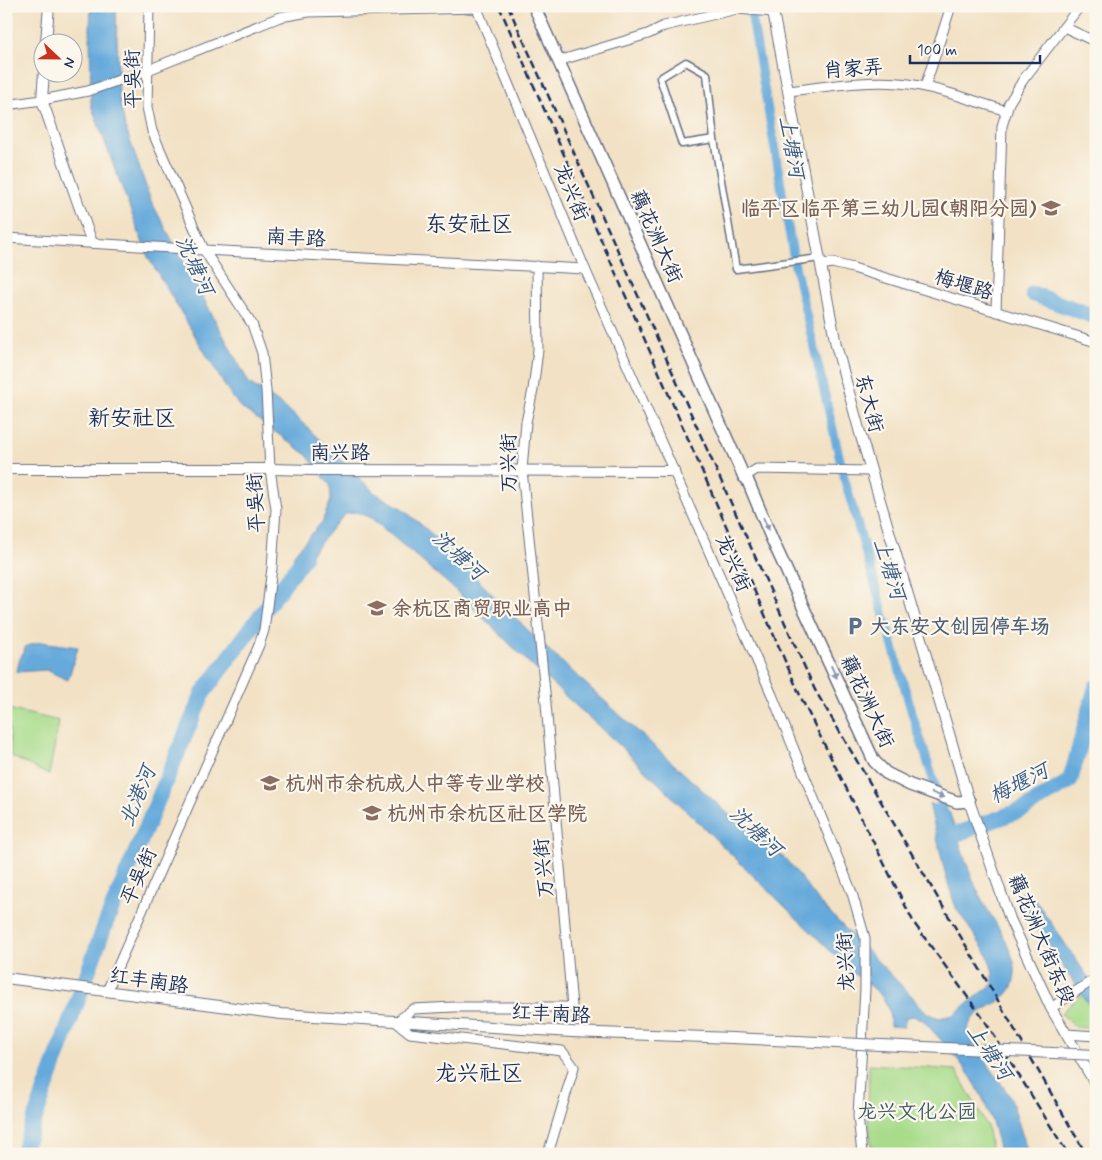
<svg xmlns="http://www.w3.org/2000/svg" width="1102" height="1160" font-family="Mynerve,'LXGW WenKai TC',sans-serif">
  <style>
    .green { fill: #a8dc8b; stroke: #628674 }
    .water { fill: #66aadb; stroke: #406c9c }
    .lines { fill: none; stroke-linecap: round; stroke-linejoin: round }
    .canal { stroke: #66aadb; stroke-width: 9 }
    .river { stroke: #66aadb; stroke-width: 16 }
    .pedestrian-casing { stroke: #666d82; stroke-width: 9 }
    .minor-casing { stroke: #666d82; stroke-width: 11 }
    .tertiary-casing { stroke: #666d82; stroke-width: 12 }
    .secondary-casing { stroke: #666d82; stroke-width: 14 }
    .pedestrian { stroke: #fff; stroke-width: 6 }
    .minor { stroke: #fff; stroke-width: 9 }
    .tertiary { stroke: #fff; stroke-width: 10 }
    .secondary { stroke: #fff; stroke-width: 11 }
    .rail { stroke: #1b2f5e; stroke-width: 2.5; stroke-dasharray: 8 4; stroke-linecap: butt }
    .tertiary-bridge-casing { stroke: #666d82; stroke-width: 12; stroke-linecap: butt }
    .tertiary-bridge { stroke: #fff; stroke-width: 10 }
    .oneway { fill: #8d97ae }
    .labels { text-anchor: middle; stroke-width: 4.5; stroke-linejoin: round; paint-order: stroke }
    .street-label { font-size: 20px; fill: #1b2f5e; stroke: #fbf7ec }
    .education-label { font-size: 20px; font-weight: bold; fill: #785e54; stroke: #fbf7ec; text-anchor: start }
    .service-label { font-size: 20px; font-weight: bold; fill: #4e5e75; stroke: #fbf7ec; text-anchor: start }
    .park-label { font-size: 20px; fill: #3e5a69; stroke: #fbf7ec }
    .water-label { font-size: 21px; font-style: italic; fill: #355a8a; stroke: #fbf7ec }
    .quarter-label { font-size: 22px; fill: #1b2f5e; stroke: #fbf7ec }
  </style>
  <rect width="100%" height="100%" fill="#fbf7ec"/>
  <filter id="ink" filterUnits="userSpaceOnUse"><feTurbulence type="fractalNoise" baseFrequency=".02" numOctaves="2"/><feDisplacementMap in="SourceGraphic" scale="10" xChannelSelector="R" yChannelSelector="G"/><feConvolveMatrix kernelMatrix="1 2 1 2 8 2 1 2 1" color-interpolation-filters="sRGB"/></filter>
  <filter id="wash" filterUnits="userSpaceOnUse"><feTurbulence type="fractalNoise" baseFrequency=".0096" numOctaves="4" result="noise"/><feDisplacementMap in="SourceGraphic" scale="20" xChannelSelector="R" yChannelSelector="G"/><feGaussianBlur stdDeviation="1.12" result="paint"/><feColorMatrix in="noise" values="0 0 0 0 0 0 0 0 0 0 0 0 0 0 0 0 0 1.4 0 .05"/><feComposite in="paint" operator="in"/></filter>
  <g filter="url(#wash)">
    <rect width="100%" height="100%" fill="#f2e1c4"/>
    <g class="green">
      <path d="M8 709 59 721 49 775 11 756Z"/>
      <path d="M1096 982V1029L1075 1027 1061 1013Z"/>
      <path d="M869 1064 956 1070 987 1126 992 1154H873L868 1121Z"/>
    </g>
    <g class="water">
      <path d="M91 6H116L119 98 125 126 151 201 249 383 275 400 293 414 375 493 403 509 433 535 540 642 736 821 771 845 791 865 820 903 910 994 926 1012 939 1018 953 1015 993 984V972L987 954 956 908 946 877 929 803 949 811C958 838 966 865 977 890 988 914 1007 936 1014 962 1016 968 1015 978 1013 984 1004 1010 966 1006 968 1035L1011 1098 1028 1154H1000C996 1131 988 1107 977 1087 963 1062 941 1041 923 1020L914 1016 906 1017 904 1027 890 1026C891 996 874 989 852 972L617 743 529 663 452 587 370 517 356 512 346 514 334 526 290 580 294 554 322 522 331 500 330 485 306 454 239 406 225 386 148 257 91 105 90 29Z"/>
      <path d="M41 642 78 647 68 680 46 670 17 672 19 661 26 646Z"/>
      <path d="M1026 892 1034 898 1096 989V1015L1023 908 1019 897 1021 893Z"/>
    </g>
    <g class="lines">
      <path class="canal" d="M750 6 795 266 845 481 912 713 946 820"/>
      <g class="river">
        <path d="M1033 294 1096 317"/>
        <path d="M951 836 1024 809 1070 781 1096 687"/>
        <path d="M22 1154 105 925 203 693 304 557"/>
      </g>
    </g>
  </g>
  <g filter="url(#ink)">
    <g class="lines">
      <g class="pedestrian-casing">
        <path id="pedestrian" d="M714 139 682 144 660 78 686 62 707 74 714 139 736 269 820 258"/>
      </g>
      <g class="minor-casing">
        <g id="minor">
          <path d="M476 6 585 269 772 695 852 893 865 938V989L858 1116 862 1154"/>
          <path d="M1064 27 1096 42"/>
          <path d="M565 59 648 34 664 26 737 9 773 12"/>
          <path d="M925 87 951 6"/>
          <path d="M788 91C824 87 864 80 899 83 935 86 973 101 1007 111"/>
          <path d="M6 105 42 100 88 91 148 70 280 17 309 12 477 8"/>
          <path d="M6 238 204 250 585 269"/>
          <path d="M821 265 832 263 853 268 1096 342"/>
          <path d="M537 266 538 350 533 390 526 422 522 470 545 692 572 1007H454L413 1009 396 1022 410 1033 562 1051 574 1067 548 1154"/>
          <path d="M996 312 1002 126 1009 103 1023 80 1080 6"/>
          <path d="M744 477 757 469 871 471"/>
          <path d="M107 991 259 645 264 630 272 568 276 509 270 469 266 390 262 353 252 324 204 250 152 131 147 107 149 6"/>
          <path d="M1051 1008 1096 978"/>
          <path d="M1066 1034 1096 1036"/>
        </g>
      </g>
      <g class="tertiary-casing">
        <g id="tertiary">
          <path d="M772 6 836 345 860 433 969 801 1010 919 1051 1008 1096 1085"/>
          <path d="M46 42 49 6"/>
          <path d="M44 72 42 100 92 243"/>
          <path d="M6 469H270L314 470 674 471"/>
          <path d="M6 978 281 1014 572 1032 732 1038"/>
        </g>
      </g>
      <g class="secondary-casing">
        <path id="secondary" d="M534 6 744 477 747 479 771 537 874 761 886 773 910 785 957 802 969 801"/>
      </g>
      <use href="#pedestrian" class="pedestrian"/>
      <use href="#minor" class="minor"/>
      <use href="#tertiary" class="tertiary"/>
      <use href="#secondary" class="secondary"/>
      <g class="rail">
        <path d="M499 6 803 702 914 923 985 1021 1068 1154"/>
        <path d="M508 6 815 690 981 971 1086 1154"/>
      </g>
      <g class="tertiary-bridge-casing">
        <path id="tertiary-bridge" d="M732 1038 1096 1055"/>
      </g>
      <use href="#tertiary-bridge" class="tertiary-bridge"/>
    </g>
    <defs><path id="oneway-solid" d="M-6-.8H1V-3.2L6.5 0L1 3.2V.8H-6Z" transform="scale(1.25)"/></defs>
    <g class="oneway">
      <use href="#oneway-solid" transform="translate(766 524) rotate(67)"/>
      <use href="#oneway-solid" transform="translate(834 672) rotate(65)"/>
      <use href="#oneway-solid" transform="translate(938 795) rotate(20)"/>
    </g>
  </g>
  <defs>
    <g id="school-bare" transform="scale(1.5)"><path d="M0-5L7-2L0 1L-7-2ZM-4 1L0 2.5L4 1V4Q0 6-4 4Z" fill="#8d6e63" stroke="#fbf7ec" stroke-width="2.5" paint-order="stroke"/></g>
    <g id="parking-bare" transform="scale(1.5)"><path d="M-3.5-5.5H1a3.5 3.5 0 0 1 0 7H-1V5.5H-3.5ZM-1-3.4V-.6H.8a1.4 1.4 0 0 0 0-2.8Z" fill="#5c6f8a" stroke="#fbf7ec" stroke-width="2.5" paint-order="stroke"/></g>
  </defs>
  <g fill-rule="evenodd">
    <use href="#school-bare" x="1051" y="208"/>
    <use href="#school-bare" x="377" y="608"/>
    <use href="#parking-bare" x="855" y="626"/>
    <use href="#school-bare" x="270" y="783"/>
    <use href="#school-bare" x="372" y="813"/>
  </g>
  <g class="labels">
    <g class="street-label">
      <text transform="translate(853 68) rotate(-4)" y="7">肖家弄</text>
      <text transform="translate(132 79) rotate(-91)" y="7">平吴街</text>
      <text transform="translate(572 192) rotate(68)" y="7">龙兴街</text>
      <text transform="translate(657 236) rotate(66)" y="7">藕花洲大街</text>
      <text transform="translate(296 237) rotate(3)" y="7">南丰路</text>
      <text transform="translate(964 284) rotate(17)" y="7">梅堰路</text>
      <text transform="translate(870 403) rotate(75)" y="7">东大街</text>
      <text x="340" y="459">南兴路</text>
      <text transform="translate(508 463) rotate(-90)" y="7">万兴街</text>
      <text transform="translate(255 503) rotate(-93)" y="7">平吴街</text>
      <text transform="translate(734 563) rotate(67)" y="7">龙兴街</text>
      <text transform="translate(868 701) rotate(65)" y="7">藕花洲大街</text>
      <text transform="translate(543 868) rotate(-95)" y="7">万兴街</text>
      <text transform="translate(138 876) rotate(-66)" y="7">平吴街</text>
      <text transform="translate(1042 939) rotate(67)" y="7">藕花洲大街东段</text>
      <text transform="translate(845 962) rotate(-93)" y="7">龙兴街</text>
      <text transform="translate(149 980) rotate(8)" y="7">红丰南路</text>
      <text transform="translate(551 1013) rotate(3)" y="7">红丰南路</text>
    </g>
    <g class="education-label">
      <text x="1036" y="215" text-anchor="end">临平区临平第三幼儿园(朝阳分园)</text>
      <text x="392" y="615">余杭区商贸职业高中</text>
      <text x="285" y="790">杭州市余杭成人中等专业学校</text>
      <text x="387" y="820">杭州市余杭区社区学院</text>
    </g>
    <g class="service-label">
      <text x="870" y="633">大东安文创园停车场</text>
    </g>
    <g class="park-label">
      <text x="917" y="1118">龙兴文化公园</text>
    </g>
    <g class="water-label">
      <text transform="translate(792 147) rotate(80)" y="7">上塘河</text>
      <text transform="translate(195 265) rotate(65)" y="7">沈塘河</text>
      <text transform="translate(459 555) rotate(42)" y="7">沈塘河</text>
      <text transform="translate(890 569) rotate(73)" y="7">上塘河</text>
      <text transform="translate(1019 783) rotate(-27)" y="7">梅堰河</text>
      <text transform="translate(137 796) rotate(-67)" y="7">北港河</text>
      <text transform="translate(756 831) rotate(43)" y="7">沈塘河</text>
      <text transform="translate(990 1052) rotate(56)" y="7">上塘河</text>
    </g>
    <g class="quarter-label">
      <text x="469" y="231">东安社区</text>
      <text x="132" y="425">新安社区</text>
      <text x="479" y="1080">龙兴社区</text>
    </g>
  </g>
  <rect width="1102" height="1160" fill="none" stroke="#fbf7ec" stroke-width="25"/>
  <g transform="translate(58 58) rotate(112)"><circle r="24" fill="#fbf7ec" stroke="#a1a7b3"/>
  <path d="M0-4L9 19L0 12L-9 19Z" fill="#c8321e"/>
  <text y="-8" font-size="14" font-weight="bold" text-anchor="middle" fill="#1b2f5e">N</text>
  </g>
  <path d="M910 55v8h130v-8" fill="none" stroke="#1b2f5e" stroke-width="2.5"/>
  <text x="917" y="55" font-size="15" fill="#1b2f5e" stroke="#fbf7ec" stroke-width="4" paint-order="stroke">100 m</text>
</svg>
